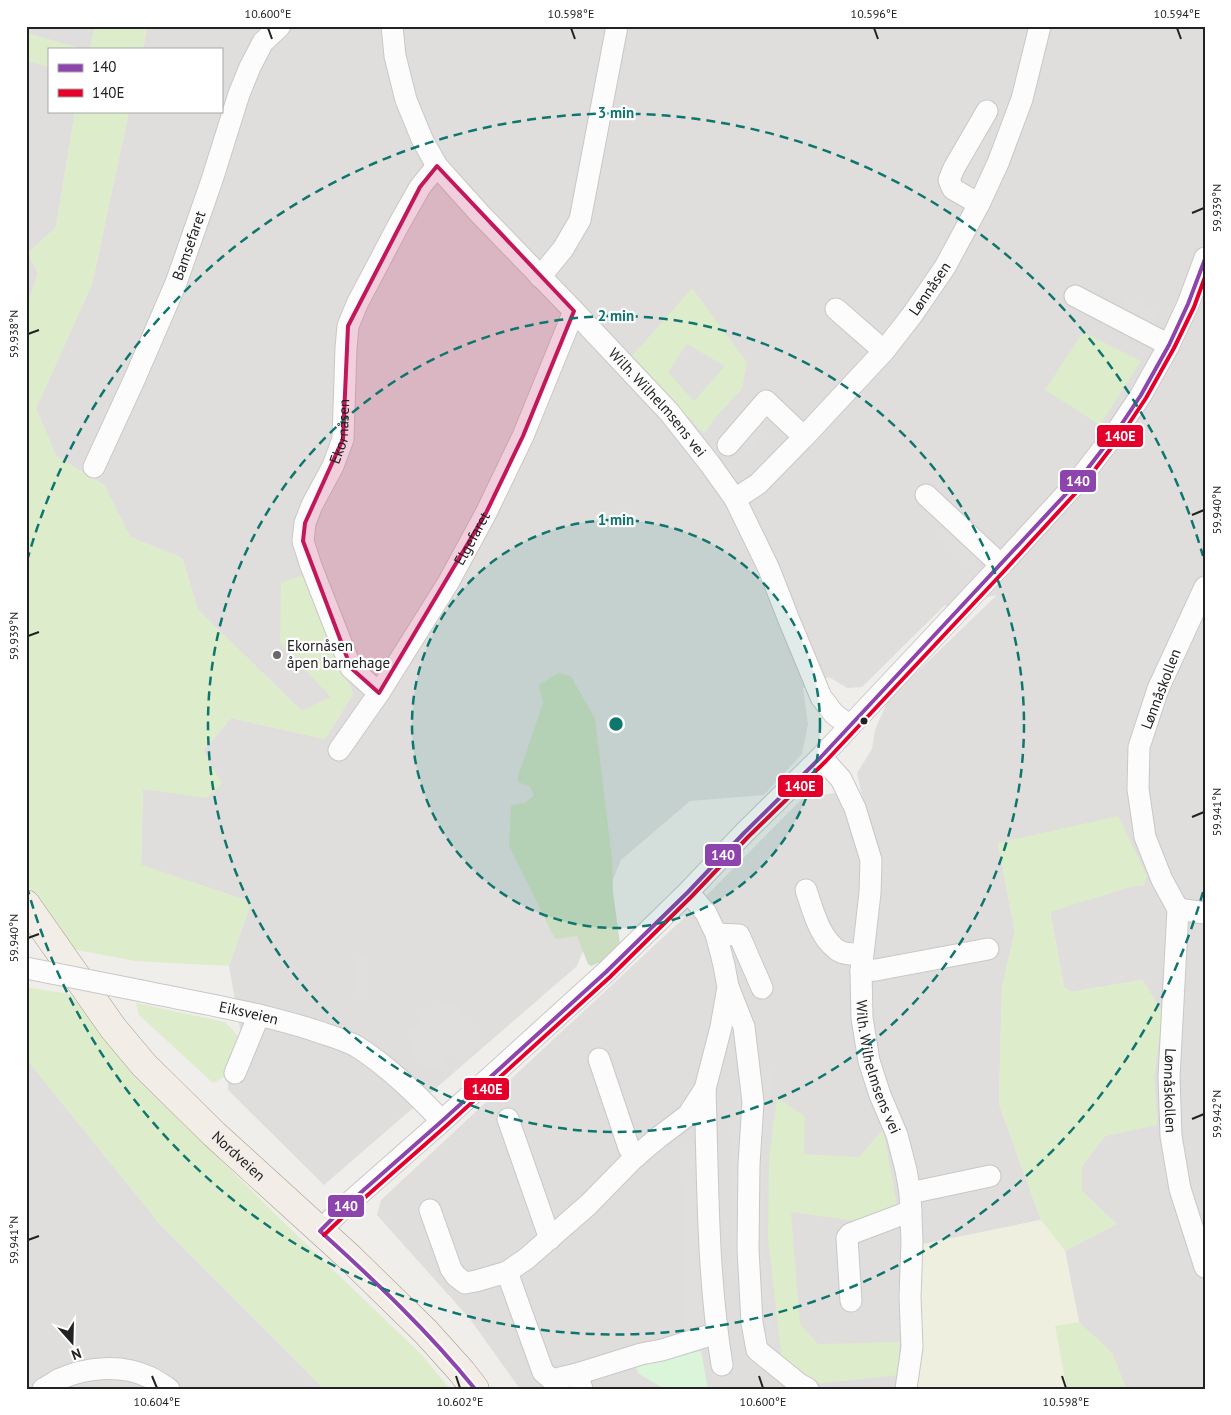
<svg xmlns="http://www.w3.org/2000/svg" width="1231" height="1415" font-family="'PT Sans',sans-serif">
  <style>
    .residential { fill: #dfdedc }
    .farmland { fill: #efefdf }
    .grass { fill: #ddeccb; fill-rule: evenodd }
    .forest { fill: #cbdec1 }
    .park { fill: #daf5da }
    .parking { fill: #e0dfde }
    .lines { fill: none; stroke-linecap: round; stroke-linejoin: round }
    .minor-casing { stroke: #c9c8c7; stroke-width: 23 }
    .major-casing { stroke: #a79c86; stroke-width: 29 }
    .minor { stroke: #fdfcfc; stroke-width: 21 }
    .major { stroke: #f3ede7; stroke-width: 28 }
    .minor-bridge-casing { stroke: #c9c8c7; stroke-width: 23; stroke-linecap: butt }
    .minor-bridge { stroke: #fdfcfc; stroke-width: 21 }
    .bus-1-casing { stroke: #fff; stroke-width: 8 }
    .bus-2-casing { stroke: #fff; stroke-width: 8 }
    .bus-1 { stroke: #8e44ad; stroke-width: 4 }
    .bus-2 { stroke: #e4002b; stroke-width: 4 }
    .marked { fill: #c2185b; fill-opacity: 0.2; stroke: #c2185b; stroke-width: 4; stroke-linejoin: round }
    .ticks { fill: none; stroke: #222; stroke-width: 2 }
    .ring { fill: none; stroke: #0f766e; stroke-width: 2.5; stroke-dasharray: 9 6 }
    .poi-dot { fill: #6a6968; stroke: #fff; stroke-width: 2 }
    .bus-dot { fill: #222; stroke: #fff; stroke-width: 2 }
    .labels { text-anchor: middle; stroke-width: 4.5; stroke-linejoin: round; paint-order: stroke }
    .street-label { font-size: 15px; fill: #222; stroke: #fff }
    .poi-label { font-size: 15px; fill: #222; stroke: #fff; text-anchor: start }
    .centre { fill: #0f766e; stroke: #fff; stroke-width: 2.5 }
    .ring-label { font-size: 15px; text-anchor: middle; font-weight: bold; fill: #0f766e; stroke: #fff; stroke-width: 4.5; stroke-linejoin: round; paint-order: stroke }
    .line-badge { stroke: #fff; stroke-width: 2 }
    .badge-label { font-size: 14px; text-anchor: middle; font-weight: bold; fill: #fff }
    .neatline { fill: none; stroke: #222; stroke-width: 2 }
    .ticks-label { font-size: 12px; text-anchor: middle; fill: #222 }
  </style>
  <rect width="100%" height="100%" fill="#f0eeeb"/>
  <g class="residential">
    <path d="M26 26H95L90 49H82L26 33Z"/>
    <path d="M147 26H1205V1389H1126L1112 1353 1079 1322 1065 1251 1116 1224 1082 1191V1166L1105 1136 1157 1124 1154 1076 1162 1011 1142 980 1071 992 1064 987 1050 911 1133 886 1144 885 998 843 1015 932 1002 987 999 1104 1041 1220 919 1245 916 1389H520L470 1319 377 1215 381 1200 687 915 804 797 836 793 866 814 857 773 872 749 875 730 888 700 997 595 944 606 862 687 847 688 829 677 803 688 808 724 802 754 764 795 690 801 621 860 577 966 324 1185 228 1090V1075L242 1040 229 966 251 902 141 865 143 789 206 797 221 784 203 751 231 718 325 739 353 694 305 576 280 642 331 697 302 711 198 610 182 558 130 537 104 485 56 456 36 408 92 284 129 111H221V49H143Z"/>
    <path d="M26 60 49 67V111H75L56 227 28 253 38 273 26 310Z"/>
    <path d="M26 1057 32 1066 160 1224 324 1389H26Z"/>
  </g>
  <path class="farmland" d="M1041 1220 1065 1251 1079 1322 1055 1326 1067 1389H916L918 1245Z"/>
  <g class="grass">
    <path d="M95 26H147L143 49H90Z"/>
    <path d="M26 33 82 49H49V67L26 60Z"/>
    <path d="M75 111H129L92 284 36 408 56 456 104 485 130 537 182 558 198 610 302 711 331 697 280 643 281 582 305 575 353 694 325 739 231 718 203 751 222 784 206 798 143 789 141 865 251 902 229 966 135 961 72 949 26 883V310L38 273 28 253 56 227Z"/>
    <path d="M692 288 747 362 742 389 714 419 704 434 632 356ZM687 344 725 366 694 401 668 372Z"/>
    <path d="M1083 332 1141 361 1100 425 1045 390Z"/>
    <path d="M1118 816 1147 876 1144 885 1133 886 1050 912 1064 987 1071 992 1142 980 1162 1011 1154 1076 1157 1125 1105 1136 1082 1166V1191L1116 1224 1065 1251 1041 1220 999 1104 1002 987 1015 932 998 843Z"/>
    <path d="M26 987 70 994 136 1077 304 1242 421 1354 450 1389H324L160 1224 32 1066 26 1057Z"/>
    <path d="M136 1003 225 1022 242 1040 228 1075 213 1083 139 1015Z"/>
    <path d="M777 1097 805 1117 804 1154 859 1157 883 1129 898 1210 856 1221 791 1212 800 1324 818 1344 899 1342V1375L815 1384 782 1363 768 1239 769 1157Z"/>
    <path d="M1079 1322 1112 1353 1126 1389H1067L1055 1326Z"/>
  </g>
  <path class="forest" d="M558 673 571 676 595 719 612 858 613 892 620 943 603 961 591 966 588 964 577 936 558 939 554 937 509 846 511 805 525 803 534 795 530 787 518 782V776L543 703 539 685Z"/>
  <path class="park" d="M701 1351 708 1389H665L639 1374 634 1364Z"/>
  <g class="parking">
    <path d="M972 147 985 151 972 194 958 189Z"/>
    <path d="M1127 296 1159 312 1152 325 1121 309Z"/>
    <path d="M756 422 767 432 749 453 740 446 728 459 713 446 726 430 738 441Z"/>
    <path d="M947 523 981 556 969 568 935 536Z"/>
    <path d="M357 956 369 957 366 1000 354 999Z"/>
    <path d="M444 1003 455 1006 483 1040 462 1059H457L453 1055H448L445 1059V1063L442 1067 432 1069 421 1063 413 1054 407 1031 419 1024V1013Z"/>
    <path d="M755 1067 773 1068 763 1158 764 1237 776 1343 747 1346 734 1267 731 1160 740 1079Z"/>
    <path d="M699 1144 706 1339 684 1341 681 1145Z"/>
  </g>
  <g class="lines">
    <g class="minor-casing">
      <g id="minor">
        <path id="s1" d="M392 26 395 56 406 100 422 139 437 166 480 214 574 311 669 412 710 464 735 499 769 569 789 620 821 697 834 714 850 726"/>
        <path d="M979 204 953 189 949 180 954 168 987 111"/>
        <path d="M540 277 563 249 580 220 617 26"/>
        <path d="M1075 296 1169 345"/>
        <path d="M836 309 884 351"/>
        <path d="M728 445 766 401 804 437"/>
        <path id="s2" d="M94 467 135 378 176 283 212 180 239 94 250 67 263 42 280 26"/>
        <path d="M926 495 1001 565"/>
        <path id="s3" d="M735 499 758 484 804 437 884 351 912 315 945 267 979 204 998 163 1022 99 1040 26"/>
        <path id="s4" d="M1205 587 1158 689 1139 747 1138 789 1145 837 1162 880 1178 909 1169 1077 1171 1136 1180 1189 1205 1267"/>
        <path id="s5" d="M379 693 351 668 311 566 303 541 305 523 312 505 333 466 343 439 346 348 348 326 357 304 398 226 420 187 437 166"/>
        <path id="s6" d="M339 750 379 693 448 583 486 513 523 436 574 311"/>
        <path id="s7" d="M821 757 841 779 855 808 871 860 870 893 861 971 862 1018 869 1061 880 1095 897 1135 906 1170 910 1193 912 1242 910 1297 912 1347 906 1389"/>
        <path d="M806 890C813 910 819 936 836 949 843 955 854 954 862 954"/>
        <path d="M1178 909 1205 913"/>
        <path d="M716 934 739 935 762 988"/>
        <path d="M861 971 876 970 988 949"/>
        <path d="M729 989 744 1027 753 1102 749 1164 748 1249 752 1323 757 1350 799 1384 808 1389"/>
        <path id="s8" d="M142 991C199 1003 257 1012 313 1030 327 1035 343 1039 356 1046 388 1066 416 1094 442 1121"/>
        <path d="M599 1059 629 1148 637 1156"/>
        <path d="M235 1073 259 1015"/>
        <path d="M705 1089C708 1181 707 1274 722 1365"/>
        <path d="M508 1119 550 1239"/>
        <path d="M910 1193 990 1176"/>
        <path d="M430 1210 451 1269 456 1276 465 1283 476 1281 507 1272 526 1259 588 1205 635 1157 659 1137 688 1115 705 1089 721 1027 728 987 724 965 716 934 706 913 688 892"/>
        <path d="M320 1231 341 1210 442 1121 606 972 688 892 744 833 821 757 1001 565 1078 481 1119 428 1141 395 1169 345 1188 304 1205 258"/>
        <path d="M507 1272 543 1372 552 1380 577 1374 582 1389"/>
        <path d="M851 1301 847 1238 850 1234 911 1211"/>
        <path d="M577 1374 641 1354 662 1350 717 1333"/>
        <path d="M43 1389C49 1386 54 1382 60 1379 87 1367 122 1364 149 1377 156 1380 162 1385 169 1389"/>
      </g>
    </g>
    <g class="major-casing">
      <g id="major">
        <path id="s9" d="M26 904 113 1028 144 1065 214 1134 347 1255 426 1332 462 1372 475 1389"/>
      </g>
    </g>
    <use href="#minor" class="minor"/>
    <use href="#major" class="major"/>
    <g class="minor-bridge-casing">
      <path id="minor-bridge" d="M26 968 142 991"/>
    </g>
    <use href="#minor-bridge" class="minor-bridge"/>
    <g class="bus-1-casing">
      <path id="bus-1" d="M475 1389C428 1331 375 1281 320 1231L341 1210 442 1121 606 972 688 892 744 833 821 757 1078 481 1119 428 1141 395 1169 345 1188 304 1205 259"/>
    </g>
    <g class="bus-2-casing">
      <path id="bus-2" d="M324 1235 345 1215 446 1126 610 977 692 896 748 837 826 761 1006 569 1083 485 1124 431 1146 398 1174 348 1194 307 1205 277"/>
    </g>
    <use href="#bus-1" class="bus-1"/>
    <use href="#bus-2" class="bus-2"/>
  </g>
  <path class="marked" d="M437 166 574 311 523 436 486 513 379 693 351 668 303 541 305 523 343 439 348 326 420 187Z"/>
  <path class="ticks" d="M268 28 272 39M571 28 575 39M874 28 878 39M1177 28 1181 39M1192 213 1204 208M28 334 39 330M1192 515 1204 510M28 636 39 632M1192 817 1204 812M28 938 39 934M1192 1119 1204 1114M28 1240 39 1236M152 1376 157 1388M456 1376 460 1388M759 1376 763 1388M1062 1376 1066 1388"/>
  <circle cx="616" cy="724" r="204" fill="#0f766e" fill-opacity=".12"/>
  <g class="ring">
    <circle cx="616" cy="724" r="204"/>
    <circle cx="616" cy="724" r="408"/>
    <path d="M1203 892A611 611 0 0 1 27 887M27 561A611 611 0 0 1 1203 556"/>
  </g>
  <circle class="poi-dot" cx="277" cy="655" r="5"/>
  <circle class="bus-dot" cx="864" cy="721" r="4.5"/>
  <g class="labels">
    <g class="street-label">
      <text dy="5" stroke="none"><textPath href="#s2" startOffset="241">Bamsefaret</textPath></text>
      <text dy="5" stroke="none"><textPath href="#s3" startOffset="288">Lønnåsen</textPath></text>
      <text dy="5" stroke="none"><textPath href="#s1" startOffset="472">Wilh. Wilhelmsens vei</textPath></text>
      <text dy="5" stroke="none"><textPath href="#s5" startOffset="291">Ekornåsen</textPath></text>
      <text dy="5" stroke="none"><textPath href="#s6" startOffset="250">Elgefaret</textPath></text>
      <text transform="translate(1161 689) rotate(-69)" y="5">Lønnåskollen</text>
      <text dy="5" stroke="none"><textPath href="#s8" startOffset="109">Eiksveien</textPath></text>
      <text dy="5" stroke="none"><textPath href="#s7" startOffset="326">Wilh. Wilhelmsens vei</textPath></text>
      <text dy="5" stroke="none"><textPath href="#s4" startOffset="525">Lønnåskollen</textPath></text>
      <text dy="5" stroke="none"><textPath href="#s9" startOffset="331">Nordveien</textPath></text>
    </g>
    <g class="poi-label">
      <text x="287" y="651">Ekornåsen<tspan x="287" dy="17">åpen barnehage</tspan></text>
    </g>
  </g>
  <circle cx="616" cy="724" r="8" class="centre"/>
  <g class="ring-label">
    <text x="616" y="118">3 min</text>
    <text x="616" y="321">2 min</text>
    <text x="616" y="525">1 min</text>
  </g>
  <g class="line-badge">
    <rect x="1096" y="424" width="48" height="24" rx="5" fill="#e4002b"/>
    <rect x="1059" y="469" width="38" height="24" rx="5" fill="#8e44ad"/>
    <rect x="777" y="774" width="47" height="24" rx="5" fill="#e4002b"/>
    <rect x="704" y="843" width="38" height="24" rx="5" fill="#8e44ad"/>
    <rect x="463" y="1077" width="47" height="24" rx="5" fill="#e4002b"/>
    <rect x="327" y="1194" width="38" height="24" rx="5" fill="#8e44ad"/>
  </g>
  <g class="badge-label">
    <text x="1120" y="441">140E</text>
    <text x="1078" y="486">140</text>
    <text x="800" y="791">140E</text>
    <text x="723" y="860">140</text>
    <text x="487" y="1094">140E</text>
    <text x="346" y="1211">140</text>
  </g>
  <rect width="1231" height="1415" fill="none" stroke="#ffffff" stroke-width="55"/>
  <rect x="48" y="48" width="175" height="65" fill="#ffffff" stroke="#a7a7a7"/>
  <rect x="58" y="64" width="25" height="8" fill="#8e44ad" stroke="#a7a7a7"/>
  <text x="92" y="72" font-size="15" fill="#222222">140</text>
  <rect x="58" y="89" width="25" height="8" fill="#e4002b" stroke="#a7a7a7"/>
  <text x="92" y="98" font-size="15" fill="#222222">140E</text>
  <g transform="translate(72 1342) rotate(160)" stroke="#ffffff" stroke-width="4" paint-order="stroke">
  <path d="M0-4L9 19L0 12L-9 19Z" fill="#222222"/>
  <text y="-8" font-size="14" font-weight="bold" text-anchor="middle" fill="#222222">N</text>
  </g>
  <rect x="28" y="28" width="1176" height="1360" class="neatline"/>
  <g class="ticks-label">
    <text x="268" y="18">10.600°E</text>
    <text x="571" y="18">10.598°E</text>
    <text x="874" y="18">10.596°E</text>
    <text x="1177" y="18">10.594°E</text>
    <text transform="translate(1217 208) rotate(-90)" y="4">59.939°N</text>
    <text transform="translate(14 334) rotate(-90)" y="4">59.938°N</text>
    <text transform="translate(1217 510) rotate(-90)" y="4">59.940°N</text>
    <text transform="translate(14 636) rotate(-90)" y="4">59.939°N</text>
    <text transform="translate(1217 812) rotate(-90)" y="4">59.941°N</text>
    <text transform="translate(14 938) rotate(-90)" y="4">59.940°N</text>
    <text transform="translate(1217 1114) rotate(-90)" y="4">59.942°N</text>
    <text transform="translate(14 1240) rotate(-90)" y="4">59.941°N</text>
    <text x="157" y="1406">10.604°E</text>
    <text x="460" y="1406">10.602°E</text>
    <text x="763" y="1406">10.600°E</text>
    <text x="1066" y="1406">10.598°E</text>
  </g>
</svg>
